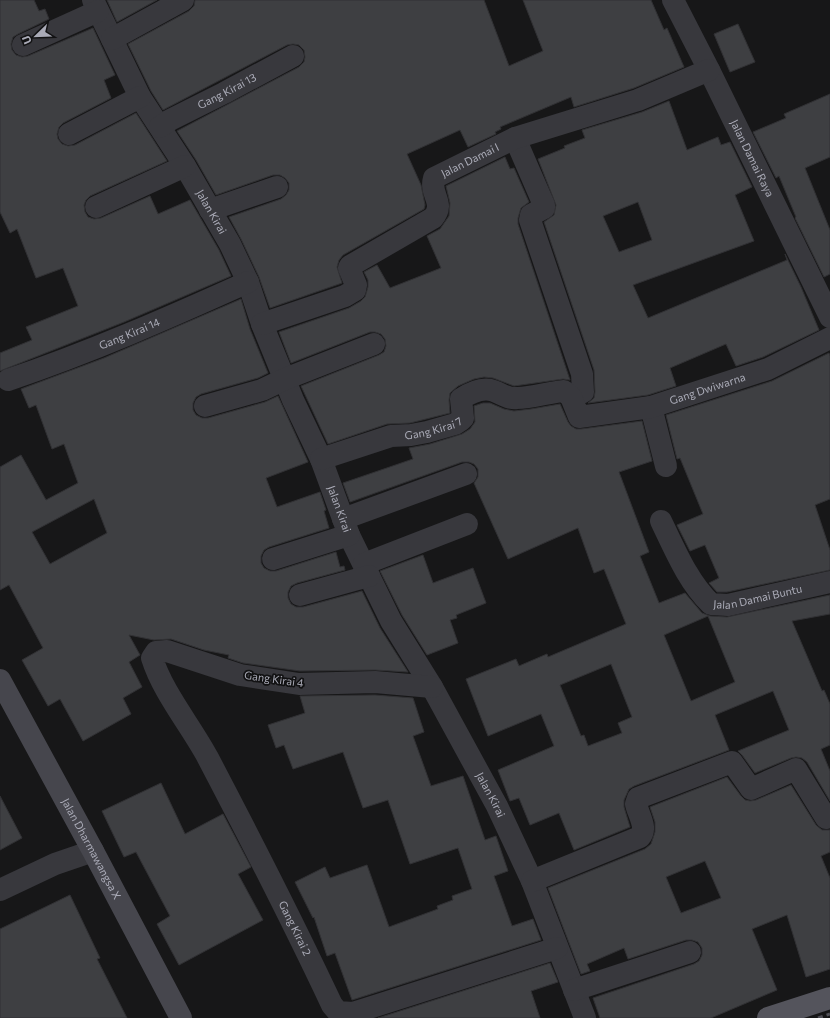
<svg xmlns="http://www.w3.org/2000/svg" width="830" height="1018" font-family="Commissioner,sans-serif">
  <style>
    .building { fill: #3e3f42; stroke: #313134; fill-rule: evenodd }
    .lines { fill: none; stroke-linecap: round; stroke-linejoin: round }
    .street { stroke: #38383d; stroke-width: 22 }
    .secondary { stroke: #46464d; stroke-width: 22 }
    .primary { stroke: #54545c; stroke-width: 22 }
    .rail { stroke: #515158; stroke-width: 3; stroke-dasharray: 5 4; stroke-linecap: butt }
    .labels { text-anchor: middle; stroke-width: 3.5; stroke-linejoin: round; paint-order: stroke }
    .street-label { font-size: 11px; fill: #aaabb7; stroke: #121213 }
  </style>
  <rect width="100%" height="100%" fill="#171718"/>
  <g class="building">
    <path d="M0 0H34L39 11 45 9 49 19 18 34 13 37 11 44 12 50 16 55 22 57 28 56 93 28 115 75 104 80 111 98 63 123 59 127 57 134 58 139 62 144 68 146 75 145 136 113 167 161 90 196 86 200 84 205 85 212 88 217 94 219 101 218 150 196 158 214 190 200 219 250 231 276 124 322 0 371V353L32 340 26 327 78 306 63 268 36 278 17 229 10 233 0 212Z"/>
    <path d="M107 0H157L117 22Z"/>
    <path d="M195 0H484L509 66 543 51 523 0H651L664 30 667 28 684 67 634 88 574 107 571 97 500 127 501 129 495 132 496 134 468 147 460 130 407 154 421 185 425 205 424 209 343 255 339 260 337 267 342 283 270 308 259 277 241 239 229 217 281 199 286 195 289 190V183L285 178 280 175H273L216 195 196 160 177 131 299 67 304 62 305 57 304 50 299 45 293 44 287 45 163 110 151 91 128 44 189 11 194 6Z"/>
    <path d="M738 24 755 62 730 72 714 34Z"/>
    <path d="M830 94V157L805 168 830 230V274L824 277 795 218 796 217 779 176 776 178 753 132 786 118 784 114Z"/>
    <path d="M669 101 687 150 718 137 721 145 730 142 752 187 735 195 754 241 633 285 648 318 787 260 785 254 801 287 819 330 763 357 736 366 726 344 670 368 676 386 648 395 588 403 594 398 595 392 594 370 544 222 554 215 556 205 538 159 565 148 564 146 585 138 582 130 642 112ZM638 202 652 240 619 252 603 216Z"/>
    <path d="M505 157 510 169 514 168 529 202 521 208 518 218V224L570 380 563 379 514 386 493 378 484 377 474 379 458 386 450 393 449 400 450 413 410 423 387 424 328 444 301 386 379 355 384 352 386 346 385 339 381 334 375 332H370L291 363 279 332 349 308 361 301 365 297 368 287V280L364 272 377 265 390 288 441 268 427 236 440 229 449 216 450 203 446 186Z"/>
    <path d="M241 299 250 329 268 373 258 378 201 394 196 397 193 403V410L196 415 202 418H208L265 402 278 396 308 462 266 478 277 507 320 492 326 510 324 511 329 528 269 547 264 550 261 556V563L264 568 270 571H276L336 552 340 567 344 566 345 570 297 583 291 586 288 592V598L291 604 296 607H303L362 591 380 628 408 672 375 670 300 671 243 663 228 658 229 655 204 650 171 639 154 640 129 635 140 655 129 662 142 687 123 698 131 714 83 741 60 699 48 706 22 660 43 648 9 585 0 590V467L21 455 46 500 78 483 64 444 52 449 36 405 29 408 21 389 104 358ZM94 499 107 533 50 564 32 532Z"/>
    <path d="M829 353 830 356V499L815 505 830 550V570L727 592H717L709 583 719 578 705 545 690 551 677 525 703 514 680 458 677 459 666 415 772 381Z"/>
    <path d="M483 403H490L504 409 514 411 531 409 560 404 568 422 571 426 576 429H581L642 421 652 461 619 472 649 552 640 556 659 603 685 593 702 613 710 616 727 617 830 595V614L792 621 822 691 824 690 830 704V745L821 749 830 771V801L807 762 802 758 796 757 791 758 755 773 742 755 738 751 789 730 773 691 715 715 729 750 634 786 629 789 624 800V807L630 827 574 850 559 813 530 825 519 798 510 801 498 770 554 746 541 714 488 736 466 679 516 659 519 666 547 654 548 657 626 624 604 569 594 573 578 528 508 559 474 483 478 477V469L474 464 469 462H462L350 502 343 483 413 459 409 448 430 444 462 434 470 429 475 422 474 406ZM708 616 735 682 691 701 664 635ZM611 664 632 717 618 723 622 733 588 746 584 735 581 736 560 685Z"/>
    <path d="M423 555 433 583 473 568 486 603 456 615 457 618 450 620 458 643 427 655 402 615 380 571Z"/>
    <path d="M375 695 413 698 424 732 413 736 431 786 463 776 485 840 496 836 508 871 494 876 512 926 533 919 541 940 352 1000 335 953 327 956 314 917 313 918 295 882 325 867 330 878 367 865 389 927 438 909 437 906 453 900 452 896 472 889 458 848 410 864 388 800 363 808 343 752 293 769 284 745 276 748 268 725 305 713 300 696Z"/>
    <path d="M727 777 741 796 745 800 750 801 756 800 791 785 816 825 822 830H830V852L821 856 830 878V969L806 977 787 915 752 929 777 990 711 1018H600L593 998 694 964 699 961 702 955V948L698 942 692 940H686L628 959 624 948 587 964 590 971 581 974 548 888 645 849 651 844 655 832V822L650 807ZM705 861 721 898 681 913 666 877Z"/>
    <path d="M161 783 185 834 223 814 251 867 238 874 263 920 179 965 157 924 170 916 136 852 124 857 102 811Z"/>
    <path d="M0 796 22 838 0 850Z"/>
    <path d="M70 895 100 958 97 959 127 1018H0V929Z"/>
    <path d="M550 963 558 982 531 991 540 1018H378Z"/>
  </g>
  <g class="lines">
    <g class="street">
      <path id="s1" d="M93 0 140 97 185 166 230 244 248 282 262 324 293 400 321 459 349 535 391 621 432 687 497 806 532 881 585 1018"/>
      <path id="s2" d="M673 0 709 70 830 317"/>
      <path d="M112 39 183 0"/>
      <path d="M23 45 98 11"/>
      <path id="s3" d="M160 127 170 120 224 93 293 56"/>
      <path d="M69 134 140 97"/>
      <path d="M515 138 544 205V208L531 215 530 220 582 374 583 392 571 397"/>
      <path d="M96 207 185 166"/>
      <path d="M210 210 277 187"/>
      <path id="s4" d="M262 324 345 296 355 290 356 285 349 268 350 266 433 218C446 203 429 195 434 178L515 138 638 100 709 70"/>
      <path id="s5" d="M8 380C91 352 168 318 248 282"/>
      <path d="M205 406 262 390 285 379 374 344"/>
      <path d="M651 407 666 466"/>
      <path id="s6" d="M321 459 391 436 411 435 427 432 455 424 461 420 463 418 461 399C470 393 483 387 494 391 502 394 508 399 517 398 533 398 549 392 564 391L571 397 579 417 651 407 768 369 830 338"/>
      <path d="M343 519 466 474"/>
      <path id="s7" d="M661 521C675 550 688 582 711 604L728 605 830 582"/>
      <path d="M273 559 349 535"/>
      <path d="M364 564 467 524"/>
      <path d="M300 595 369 576"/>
      <path id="s8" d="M432 687 375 682 299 684 240 675 167 651 156 652 152 658C163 693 191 726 208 758 251 840 293 922 332 1005L338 1012 353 1013 557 948"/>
      <path d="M532 881 640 837C648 828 638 814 636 804L638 798 732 762 751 789 796 769 826 818 830 817"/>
      <path d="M0 890 55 864 93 851"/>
      <path d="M574 990 690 952"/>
    </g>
    <path class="secondary" id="s9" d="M0 680 93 851 181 1018"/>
    <path class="primary" d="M768 1018 830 998"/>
    <path class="rail" d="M818 1018 830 1014"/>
  </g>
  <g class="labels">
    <g class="street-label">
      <text dy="4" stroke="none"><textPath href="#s3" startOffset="76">Gang Kirai 13</textPath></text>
      <text dy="4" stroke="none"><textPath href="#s2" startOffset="177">Jalan Damai Raya</textPath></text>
      <text dy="4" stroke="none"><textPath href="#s4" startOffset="303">Jalan Damai I</textPath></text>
      <text dy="4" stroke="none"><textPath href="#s1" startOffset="243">Jalan Kirai</textPath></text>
      <text dy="4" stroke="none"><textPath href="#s5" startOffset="130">Gang Kirai 14</textPath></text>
      <text dy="4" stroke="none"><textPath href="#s6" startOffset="438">Gang Dwiwarna</textPath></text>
      <text dy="4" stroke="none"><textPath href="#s6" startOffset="117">Gang Kirai 7</textPath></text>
      <text dy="4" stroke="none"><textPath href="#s1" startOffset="567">Jalan Kirai</textPath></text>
      <text dy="4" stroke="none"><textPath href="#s7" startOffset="145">Jalan Damai Buntu</textPath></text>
      <text transform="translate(274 679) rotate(8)" y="4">Gang Kirai 4</text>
      <text dy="4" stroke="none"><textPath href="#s1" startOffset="891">Jalan Kirai</textPath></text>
      <text dy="4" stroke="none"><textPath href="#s9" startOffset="192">Jalan Dharmawangsa X</textPath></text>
      <text dy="4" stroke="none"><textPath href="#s8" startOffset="594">Gang Kirai 2</textPath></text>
    </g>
  </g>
  <g transform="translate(36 36) rotate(247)" stroke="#121213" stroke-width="3" paint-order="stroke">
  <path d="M0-3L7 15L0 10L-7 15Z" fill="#aaabb7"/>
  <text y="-6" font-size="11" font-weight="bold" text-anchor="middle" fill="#aaabb7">U</text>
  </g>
</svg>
